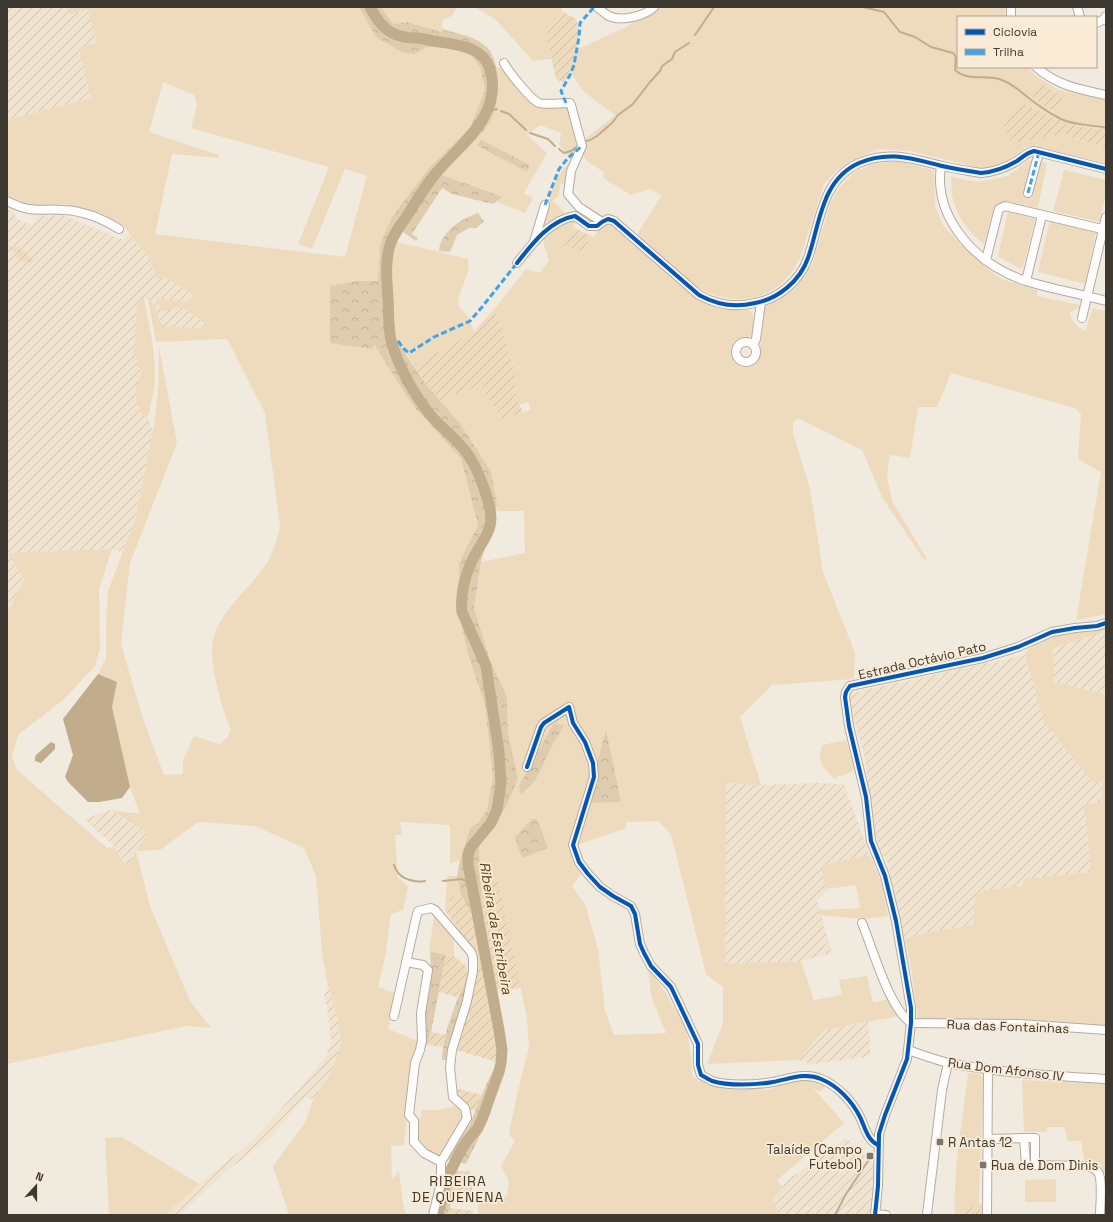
<svg xmlns="http://www.w3.org/2000/svg" width="1113" height="1222" font-family="'Space Grotesk',sans-serif">
  <style>
    .industrial { fill: url(#industrial-furrows) }
    .green { fill: #eedbbe; fill-rule: evenodd }
    .forest { fill: url(#forest-crowns) }
    .garden { fill: url(#garden-furrows) }
    .water { fill: #c1ac8b }
    .lines { fill: none; stroke-linecap: round; stroke-linejoin: round }
    .stream { stroke: #c1ac8b; stroke-width: 2 }
    .river { stroke: #c1ac8b; stroke-width: 11 }
    .minor-casing { stroke: #b2aca4; stroke-width: 10 }
    .minor { stroke: #fdfcfa; stroke-width: 8 }
    .quiet { stroke: #3fa3eb; stroke-width: 3; stroke-dasharray: 6 3; stroke-linecap: butt }
    .cycleway-casing { stroke: #f9ebd6; stroke-width: 6 }
    .cycleway { stroke: #0057b8; stroke-width: 4 }
    .poi-dot { fill: #7c766d; stroke: #f9ebd6; stroke-width: 1.5 }
    .labels { text-anchor: middle; stroke-width: 3.5; stroke-linejoin: round; paint-order: stroke }
    .street-label { font-size: 13px; fill: #3d3830; stroke: #f9ebd6 }
    .poi-label { font-size: 13px; fill: #3d3830; stroke: #f9ebd6; text-anchor: start }
    .water-label { font-size: 14px; font-style: italic; fill: #634611; stroke: #f9ebd6 }
    .neighbourhood-label { font-size: 14px; letter-spacing: 1px; fill: #3d3830; stroke: #f9ebd6 }
  </style>
  <defs>
    <pattern id="industrial-furrows" width="10" height="10" patternUnits="userSpaceOnUse"><rect width="10" height="10" fill="#f0e3cf"/><path d="M-1 1l2-2M0 10L10 0M9 11l2-2" fill="none" stroke="#cfc4b2"/></pattern>
    <pattern id="forest-crowns" width="20" height="18" patternUnits="userSpaceOnUse"><rect width="20" height="18" fill="#dfccaf"/><path d="M2 6a3 3 0 1 1 6 0M12 15a3 3 0 1 1 6 0" fill="none" stroke="#c0b097"/></pattern>
    <pattern id="garden-furrows" width="10" height="10" patternUnits="userSpaceOnUse"><rect width="10" height="10" fill="#eedbbe"/><path d="M-1 1l2-2M0 10L10 0M9 11l2-2" fill="none" stroke="#cdbda4"/></pattern>
  </defs>
  <rect width="100%" height="100%" fill="#f1eade"/>
  <g class="industrial">
    <path d="M7 7H98L107 43 81 56 92 98 7 120Z"/>
    <path d="M7 209 14 212 16 219 32 225 38 216 62 215 123 240 129 232 149 258 157 279H168L194 295 189 302 158 298 181 307 207 325 205 328 163 327 150 298 142 299 147 416 153 431 135 520 123 552 112 549 9 553 24 579 21 587 7 612Z"/>
    <path d="M1106 628V695L1054 682 1053 648Z"/>
    <path d="M1030 654 1102 781 1101 802 1084 804 1091 872 1025 879 1022 886 987 890 976 894 973 925 929 932 902 940 888 863 879 849 872 820 865 759 848 697 851 693Z"/>
    <path d="M726 783 761 785 817 783 844 784 870 857 824 866 828 891 817 901 832 953 801 961 725 964Z"/>
    <path d="M111 810 148 833 126 867 112 844 84 819Z"/>
    <path d="M328 987 330 988 342 1040 332 1071 313 1100 305 1097 270 1138 224 1173 180 1215H165L199 1184 252 1141 294 1095 327 1055 331 1041 327 1008 324 995Z"/>
    <path d="M868 1022 871 1056 807 1065V1062L798 1060 824 1030Z"/>
    <path d="M846 1138 876 1166 874 1194 871 1215H753L767 1195Z"/>
  </g>
  <g class="green">
    <path d="M68 7H359L376 37 415 54 427 47 451 48 472 56 480 67 485 90 470 128 430 167 380 245 378 281H357L330 286 372 349 374 343 411 403 461 459 478 525 459 563 458 611 468 654 485 705 493 778 487 810 478 823 470 828 460 860 450 863V825L400 822 402 835H395L398 877 408 887C407 895 405 902 403 910L391 914 385 957 378 987 398 994 388 1029 421 1042 407 1116 404 1145 391 1146 392 1180 399 1171 403 1204 406 1215H289L273 1166 305 1123 313 1100 332 1071 342 1040 330 988 328 987 322 952 316 876 304 848 255 826 198 822 160 850 136 851 150 906 190 1001 211 1028 186 1026 7 1064V612L21 587 24 579 8 553 112 549 99 589 100 649 95 666 63 700 18 735 12 757 17 770 107 848 114 847 126 867 148 833 111 810 140 814 130 787 112 707 117 683 98 674 106 658V625L108 591 135 520 153 431 158 394 159 347 177 443 130 563 121 644 143 719 164 775 183 774V760L194 736 219 744 228 737 231 729C224 715 221 701 217 686 214 673 211 660 212 646 215 614 250 589 267 563 273 552 278 538 280 526L265 413 227 339 156 342 148 298H150L163 327 205 328 206 324 181 307 161 311 158 298 189 302 194 295 168 279H157L149 258 123 225 100 213 63 204 36 205 28 204 7 195V120L91 98 79 48 97 43 88 9 70 14ZM163 82 194 95 197 105 191 128 329 167 298 244 312 249 345 169 367 176 345 257 155 234 172 154 219 158V155L149 132Z"/>
    <path d="M381 7H457L453 15 441 21 443 29 441 33 407 22 393 24Z"/>
    <path d="M475 7H561L563 12 547 32 551 59 533 61 496 20Z"/>
    <path d="M657 7H1005V17H958V67H1027L1036 76 1059 90 1106 100V130L1068 124 1024 104 1060 134 1106 148V163L1032 146 1025 148 1004 163 996 166 983 169 910 151 878 149 851 161 836 171 824 184 800 258C780 301 735 310 695 286 688 281 682 275 676 270 663 259 649 248 636 236L662 195 650 189 631 195 603 178 604 172 588 162 582 154 587 142 585 139 615 115 584 92 570 72 576 50 624 28 654 12ZM1046 85 1064 98 1053 112 1030 97Z"/>
    <path d="M496 67 500 68 517 82 528 99 569 106 580 146 569 156 559 145 561 133 540 125 527 135 547 153 524 193 533 198 525 213 497 202 502 198 442 175 488 124C497 108 499 86 496 67ZM481 141 530 165 527 172 478 147Z"/>
    <path d="M575 156 567 184H560L559 196 553 201 564 212V215L543 233 542 231C546 213 549 192 558 176 563 168 569 163 575 156Z"/>
    <path d="M1029 160 1047 163 1038 208C1023 205 1007 197 994 207L984 244C968 233 956 215 952 196 951 190 952 183 951 177L978 182 1008 176Z"/>
    <path d="M889 162H901L934 170 935 205 942 224 961 245 989 270 1002 279 1037 290V296L1080 305V308L1074 310 1070 313C1072 322 1077 327 1085 331L1093 308 1106 311V614L1076 620 1101 472 1078 459 1081 414 1075 408 951 373 937 407H918L910 458 890 455 887 476 892 501 927 559 924 560 882 497 862 450 798 418 793 422V433L810 489 823 572 855 653 854 679 772 685 740 717 761 785 726 783 725 964 801 961 814 1000 842 995 839 980 867 976 873 1003 890 999 899 1016 824 1030 798 1060 707 1064 723 1023V987L706 974 671 835 659 821 626 822V828L568 848 583 872 572 886 586 906 598 950 605 1011 614 1035 666 1033 651 996 648 969 666 993 687 1031 691 1054 692 1075 699 1081 750 1089 767 1090 777 1087 789 1080 804 1079 820 1082 826 1085 820 1092 813 1088 844 1123 777 1180 783 1188 773 1198 779 1215H478L479 1197 501 1200 507 1195 509 1181 501 1166 515 1141 509 1135 516 1099 529 1047 527 1018 498 881 481 885 479 846 506 807 518 779 508 733 507 697 490 660 474 608 481 562 525 553 524 511H496L497 505 440 400 481 386 484 389 501 419 523 413 531 409 528 402 520 405 516 395 515 374 495 308 526 269 540 273 549 261 544 245V238L560 224 572 219 576 221 564 247 584 252 591 236 594 237C600 228 601 224 612 224L697 298 719 308 749 310 753 314C753 334 756 335 736 343L734 349 733 357 742 366C744 366 749 367 751 366 761 364 763 322 764 312L766 306 796 288 806 275 812 265 831 202 839 188 853 173 861 169 875 164Z"/>
    <path d="M1064 170 1106 180V192L1100 222 1053 211Z"/>
    <path d="M1008 212 1035 219 1023 267 1020 269 998 256Z"/>
    <path d="M1050 220 1096 232 1085 284 1038 272Z"/>
    <path d="M397 242 468 259 469 268 458 300 459 307 469 318 474 332 414 365 391 332 392 265Z"/>
    <path d="M137 299H144C149 325 156 353 155 380 154 391 151 403 149 414L146 417C142 415 141 411 139 407 132 394 137 383 143 370L137 367 138 360 135 359 137 355 133 354 135 347Z"/>
    <path d="M1106 628V631L1053 648 1054 682 1106 695V1026L1049 1022 918 1020 911 967 905 939 929 932 973 925 976 894 987 890 1022 886 1025 879 1091 872 1084 804 1101 802 1102 781 1093 783 1044 721 1025 654C1037 632 1084 631 1106 628Z"/>
    <path d="M846 740 855 770 841 776 839 775 835 779C824 769 816 760 822 745Z"/>
    <path d="M870 855 883 888 888 916 862 919 819 915 817 910 860 908 856 885 826 889 822 870 823 865Z"/>
    <path d="M447 876H457L461 895 451 897 445 910Z"/>
    <path d="M436 913 454 938V956L451 954 446 955 429 950 434 917Z"/>
    <path d="M477 940 482 963 478 965 475 956 469 944Z"/>
    <path d="M968 1073 979 1074 983 1079 979 1203 982 1204V1215H955C953 1168 963 1120 968 1073Z"/>
    <path d="M1022 1080 1106 1084V1208L1104 1209 1105 1174 1100 1163 1084 1160 1081 1141H1068L1064 1127H1048L1046 1132H1024Z"/>
    <path d="M456 1106 463 1115 462 1120 440 1157C414 1142 414 1138 422 1110H439Z"/>
    <path d="M122 1137 199 1184 165 1215H109L105 1138Z"/>
    <path d="M1056 1179V1202H1025V1180Z"/>
  </g>
  <g class="forest">
    <path d="M359 7H381L393 24 407 22 441 32 443 29C456 33 472 36 483 44 503 57 501 107 488 125 475 143 456 158 442 175L503 197 493 204 452 194 442 188 412 234 418 238 416 241 403 232C395 242 394 253 392 265L391 332 425 383 461 425 491 472 497 505 481 562 474 608 490 660 507 697 508 733 518 779 506 807 479 846 481 890 492 971 504 1034V1068L497 1088 490 1115 466 1164 446 1159 470 1124 486 1085 497 1062V1046L492 1005 472 914 461 895 457 876 460 860 470 828 478 823 487 810 493 778 485 705 468 654 458 611 459 563 478 525 461 459 411 403 374 344 373 349 330 343V286L357 281H378L380 245 392 217 430 167 470 128 485 90 480 67 472 56 451 48 427 47 415 54 404 53 376 37Z"/>
    <path d="M481 140 530 165 527 172 477 146Z"/>
    <path d="M478 213 484 222 476 228H469L457 235 450 252 439 251C441 231 461 219 478 213Z"/>
    <path d="M554 723 564 726 554 742 535 781 521 795 519 786Z"/>
    <path d="M606 730 621 802 589 803 598 783 596 767Z"/>
    <path d="M532 819H537L548 848 522 858 515 837Z"/>
    <path d="M430 951 446 955 431 1032 427 1045 424 1043 425 1018 431 969Z"/>
    <path d="M468 975 469 977 446 1060H442C442 1035 457 999 468 975Z"/>
    <path d="M443 1165H446L455 1169 450 1208 447 1215H435Z"/>
  </g>
  <g class="garden">
    <path d="M563 12 576 19C582 39 574 65 564 83L556 79 547 39V32Z"/>
    <path d="M1045 85 1064 98 1063 103 1053 112 1030 96Z"/>
    <path d="M1024 104 1068 124 1106 130V148L1061 134 1012 143 1003 124Z"/>
    <path d="M573 227 591 236 584 252 564 247Z"/>
    <path d="M7 244V246H11L12 248 16 247 22 249 24 253 26 252 27 256 33 258 31 263 16 258 17 253 7 248Z"/>
    <path d="M495 308 515 374 516 395 523 413 501 419 484 389 481 386 440 400 425 383 414 365 474 332Z"/>
    <path d="M498 881 521 988 496 990C489 955 481 921 481 885Z"/>
    <path d="M461 895 472 914 477 940 469 944 445 910 451 897Z"/>
    <path d="M451 954 466 966 468 975 457 997 439 992 446 955Z"/>
    <path d="M482 963C492 995 498 1029 497 1062L456 1050 476 979 478 965Z"/>
    <path d="M431 1032 446 1035 442 1047 427 1045Z"/>
    <path d="M455 1088 482 1095 476 1110 470 1109 463 1103Z"/>
    <path d="M455 1171H469L470 1173 473 1195 452 1192Z"/>
    <path d="M966 1207H980V1215H965Z"/>
    <path d="M450 1208 473 1211 472 1215H447Z"/>
  </g>
  <g class="water">
    <path d="M98 674 117 682 112 707 130 787 122 798 99 802H88L68 782 65 777 73 755 63 719Z"/>
    <path d="M51 742 55 744V749L41 763 35 761V758L36 755Z"/>
  </g>
  <g class="lines">
    <g class="stream">
      <path d="M863 7 884 12 900 32 915 37 931 47 953 53 956 57 955 70C967 81 985 75 999 79 1010 82 1017 89 1025 95 1036 104 1049 113 1061 119 1075 126 1091 124 1106 128"/>
      <path d="M695 35 714 7"/>
      <path d="M501 111 509 114 526 130"/>
      <path d="M486 112 497 109"/>
      <path d="M530 133 548 139 555 146"/>
      <path d="M583 142 590 140 597 136 613 122 618 115 633 104 650 82 660 71 662 66 672 59 675 52 689 43"/>
      <path d="M559 149 564 153 571 151 578 146"/>
      <path d="M394 865C395 867 395 869 397 871 401 879 416 883 425 881"/>
      <path d="M443 881 461 879 471 882"/>
      <path d="M835 1215 846 1194 868 1161"/>
    </g>
    <path class="river" d="M370 7C375 17 381 27 392 33 400 37 408 38 417 38 425 39 432 41 440 42 459 45 483 47 490 69 504 117 457 146 432 178 423 190 415 203 407 216 400 226 391 237 389 249 385 265 387 282 388 299 389 312 388 327 391 340 396 361 412 391 425 408 435 423 450 433 462 447 474 460 483 484 488 501 497 531 483 537 472 561 465 575 460 596 462 612L486 666 499 752 501 784 497 810 491 823 471 847 468 855V864L499 1030 502 1050 501 1063 499 1072 482 1119 478 1128 467 1141 459 1154 446 1180 438 1215"/>
    <g class="minor-casing">
      <g id="minor">
        <path d="M597 7C601 10 605 14 609 16 621 22 645 16 654 7"/>
        <path d="M1011 7V17"/>
        <path d="M1077 7 1080 17"/>
        <path d="M1096 23 1103 20 1106 16"/>
        <path d="M504 63C508 71 531 100 539 103 546 105 561 103 570 103L571 105 582 146 571 171 568 194 579 207 602 222"/>
        <path d="M1036 67C1058 86 1079 89 1106 95"/>
        <path d="M941 166C933 219 977 265 1026 281 1052 289 1080 294 1106 301"/>
        <path d="M1028 193 1039 152"/>
        <path d="M7 201C32 214 39 208 64 210 84 211 103 219 119 229"/>
        <path d="M534 242 545 205"/>
        <path d="M986 260 998 212 999 209 1005 206 1106 230"/>
        <path d="M517 263C532 244 550 220 575 216L589 226H597L602 222 608 219 614 221 699 295C717 305 735 308 755 303 778 299 800 281 808 258 820 224 821 180 859 163 889 150 913 159 942 166 955 169 968 171 981 173 995 172 1005 168 1017 161 1023 157 1026 153 1034 151L1106 169"/>
        <path d="M1026 281 1042 215"/>
        <path d="M1082 318 1106 217"/>
        <circle cx="746" cy="352" r="10"/>
        <path d="M753 345 756 339 761 302"/>
        <path d="M527 767 541 727 544 723 569 707 573 723 585 742 593 763 594 777 573 845 579 862 588 874 600 887 613 896 631 906 635 914 640 944 644 953 651 966 671 987 698 1044V1065L701 1075C705 1077 708 1079 712 1081 727 1086 757 1085 773 1082 790 1079 805 1072 821 1079 838 1086 852 1101 860 1117 865 1127 867 1140 878 1145"/>
        <path d="M862 923C873 949 889 1008 911 1023L1020 1024 1106 1030"/>
        <path d="M406 962 423 965 428 970 421 1013 422 1040 420 1050 415 1063 409 1115 414 1121V1142L424 1153 441 1162"/>
        <path d="M394 1016 417 914 418 911 431 908 435 910 471 952 473 958V971L467 1001 452 1050 450 1067 453 1097 465 1108 467 1118 441 1162V1183L433 1215"/>
        <path d="M908 1050C922 1055 936 1060 949 1063 1001 1073 1054 1076 1106 1079"/>
        <path d="M1024 1138H1035V1165"/>
        <path d="M988 1139 1024 1138 1026 1165 1086 1166C1091 1167 1095 1168 1098 1172 1103 1180 1100 1205 1100 1215"/>
        <path d="M875 1214 886 1215"/>
        <path d="M927 1214 942 1090 948 1063"/>
        <path d="M875 1215 878 1186 879 1134 885 1115 907 1059 911 1023V1008L896 921 885 876 871 841 866 797 849 726 845 697 846 692 850 686 983 658 1018 647 1052 632 1075 628 1097 626 1106 623"/>
        <path d="M987 1215 988 1070"/>
      </g>
    </g>
    <use href="#minor" class="minor"/>
    <g class="quiet">
      <path d="M566 103 561 91 570 75 574 65 579 37 580 23 594 7"/>
      <path d="M1028 193 1039 152"/>
      <path d="M545 205 559 169 568 158 582 146"/>
      <path d="M398 341 404 349 409 353 434 337 470 321 482 307 517 263"/>
    </g>
    <g class="cycleway-casing">
      <g id="cycleway">
        <path d="M517 263C532 244 550 220 575 216L589 226H597L602 222 608 219 614 221 699 295C717 305 735 308 755 303 778 299 800 281 808 258 820 224 821 180 859 163 889 150 913 159 942 166 955 169 968 171 981 173 995 172 1005 168 1017 161 1023 157 1026 153 1034 151L1106 169"/>
        <path d="M527 767 541 727 544 723 569 707 573 723 585 742 593 763 594 777 573 845 579 862 588 874 600 887 613 896 631 906 635 914 640 944 644 953 651 966 671 987 698 1044V1065L701 1075C705 1077 708 1079 712 1081 727 1086 757 1085 773 1082 790 1079 805 1072 821 1079 838 1086 852 1101 860 1117 865 1127 867 1140 878 1145"/>
        <path d="M875 1215 878 1186 879 1134 885 1115 907 1059 911 1023V1008L896 921 885 876 871 841 866 797 849 726 845 697 846 692 850 686 983 658 1018 647 1052 632 1075 628 1097 626 1106 623"/>
      </g>
    </g>
    <use href="#cycleway" class="cycleway"/>
  </g>
  <g class="poi-dot">
    <rect x="936" y="1138" width="8" height="8" rx="2"/>
    <rect x="866" y="1152" width="8" height="8" rx="2"/>
    <rect x="979" y="1161" width="8" height="8" rx="2"/>
  </g>
  <g class="labels">
    <g class="street-label">
      <text transform="translate(922 660) rotate(-13)" y="5">Estrada Octávio Pato</text>
      <text transform="translate(1008 1026) rotate(2)" y="5">Rua das Fontainhas</text>
      <text transform="translate(1006 1069) rotate(7)" y="5">Rua Dom Afonso IV</text>
    </g>
    <g class="poi-label">
      <text x="948" y="1147">R Antas 12</text>
      <text x="862" y="1154" text-anchor="end">Talaíde (Campo<tspan x="862" dy="15">Futebol)</tspan></text>
      <text x="991" y="1170">Rua de Dom Dinis</text>
    </g>
    <g class="water-label">
      <text transform="translate(496 928) rotate(80)" y="5">Ribeira da Estribeira</text>
    </g>
    <g class="neighbourhood-label">
      <text x="458" y="1186">RIBEIRA<tspan x="458" dy="16">DE QUENENA</tspan></text>
    </g>
  </g>
  <rect width="1113" height="1222" fill="none" stroke="#3d3830" stroke-width="16"/>
  <rect x="957" y="16" width="140" height="52" fill="#f9ebd6" stroke="#aea394"/>
  <rect x="965" y="29" width="20" height="6" fill="#0057b8" stroke="#aea394"/>
  <text x="993" y="36" font-size="12" fill="#3d3830">Ciclovia</text>
  <rect x="965" y="49" width="20" height="6" fill="#3fa3eb" stroke="#aea394"/>
  <text x="993" y="56" font-size="12" fill="#3d3830">Trilha</text>
  <g transform="translate(36 1186) rotate(21)" stroke="#f9ebd6" stroke-width="3" paint-order="stroke">
  <path d="M0-3L7 15L0 10L-7 15Z" fill="#3d3830"/>
  <text y="-6" font-size="11" font-weight="bold" text-anchor="middle" fill="#3d3830">N</text>
  </g>
</svg>
